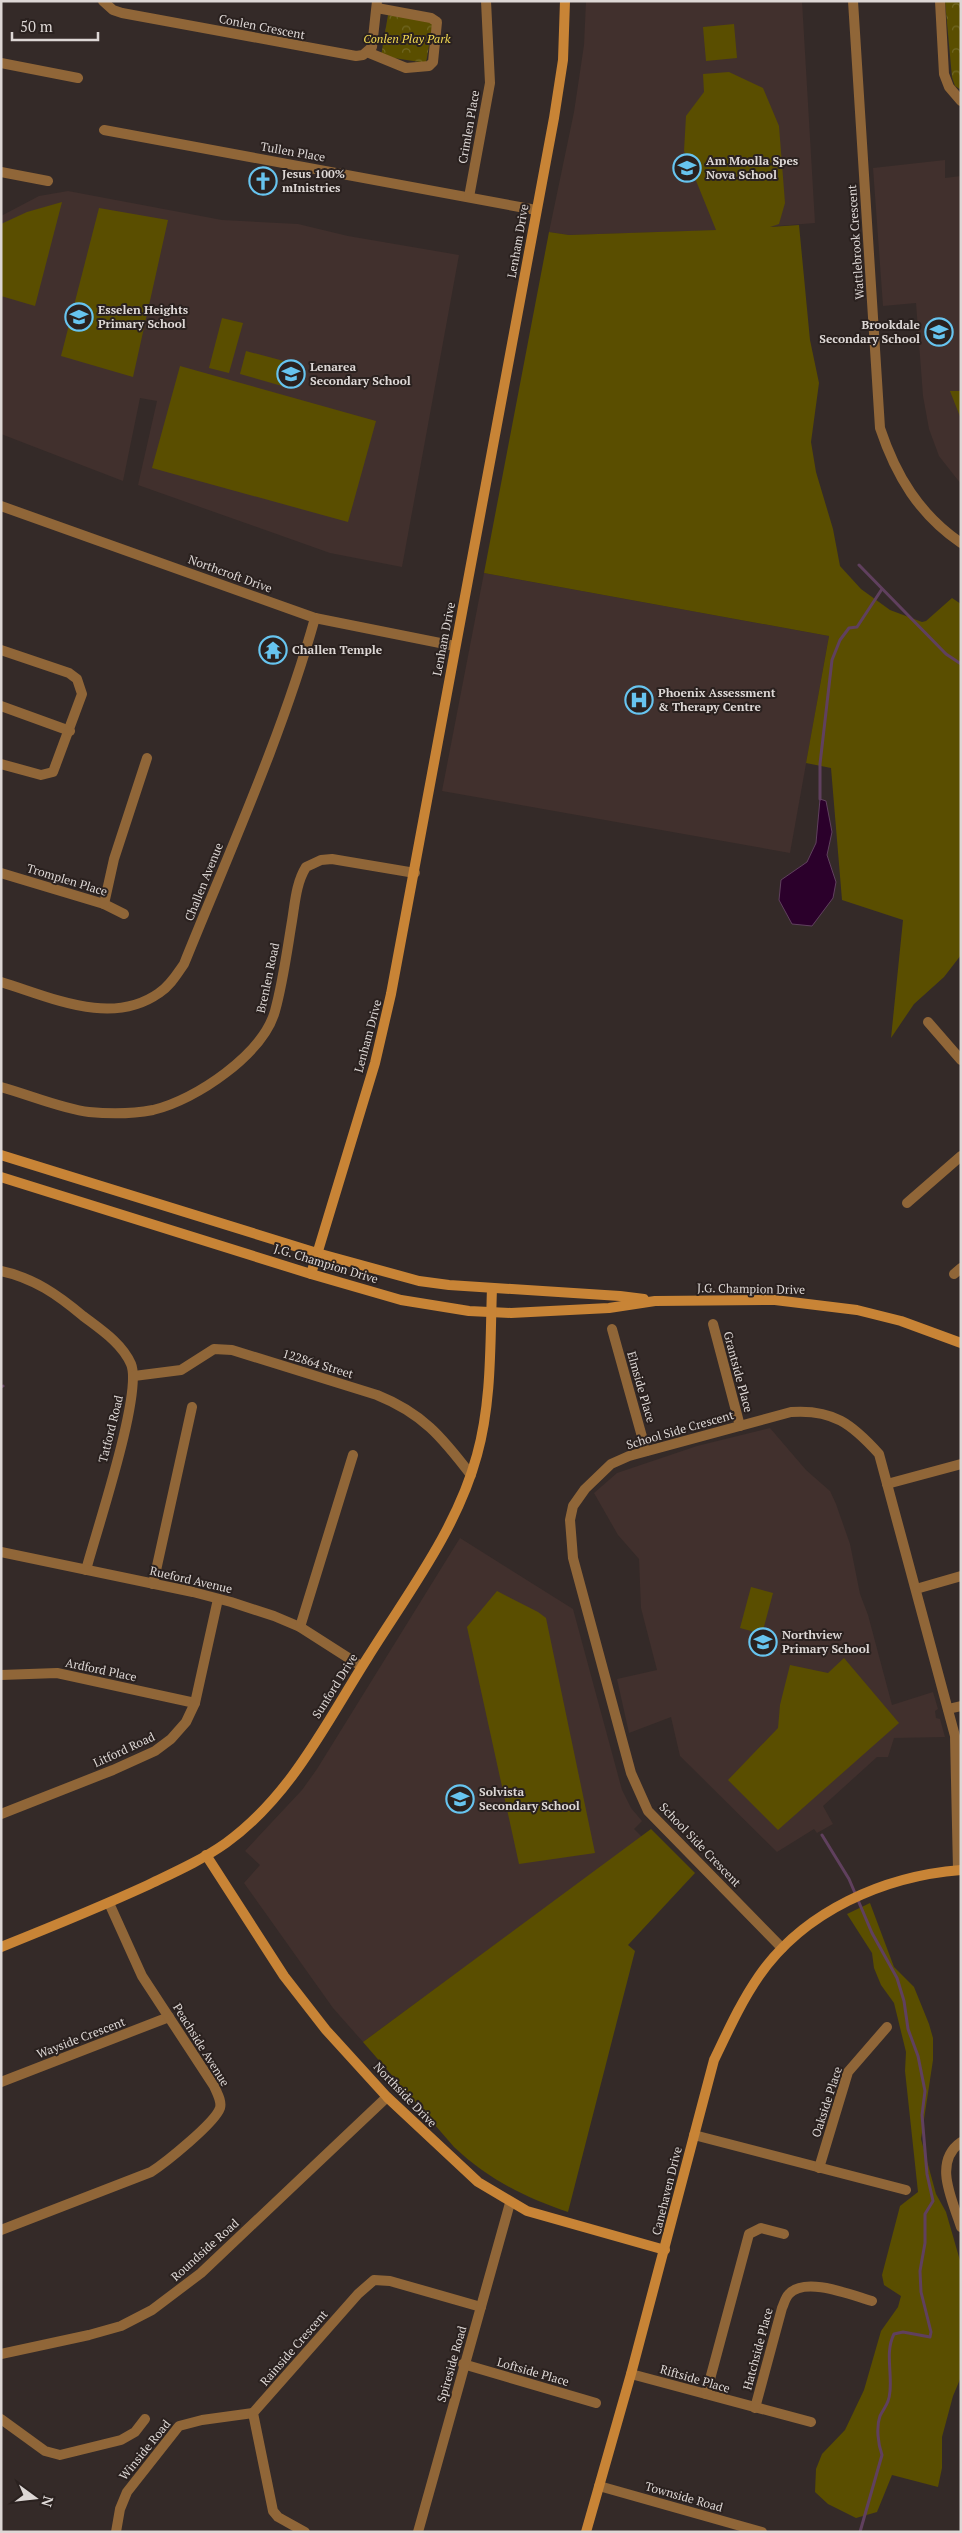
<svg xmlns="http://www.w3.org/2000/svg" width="962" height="2533" font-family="'PT Serif',serif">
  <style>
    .built { fill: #41302d }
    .green { fill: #5a4e00 }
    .park { fill: url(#park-crowns) }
    .water { fill: #2b002b; stroke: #60405e }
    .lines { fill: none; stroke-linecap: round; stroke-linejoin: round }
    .stream { stroke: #60405e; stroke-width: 3 }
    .street { stroke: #906638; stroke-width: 10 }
    .secondary { stroke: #c88436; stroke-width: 10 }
    .labels { text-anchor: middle; stroke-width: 4; stroke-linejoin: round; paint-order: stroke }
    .street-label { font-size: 12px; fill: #ddd7d5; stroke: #2a211f }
    .park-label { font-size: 12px; font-style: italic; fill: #f1d851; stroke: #2a211f }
    .poi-label { font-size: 12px; font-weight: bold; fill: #ddd7d5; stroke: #2a211f; text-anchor: start }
  </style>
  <defs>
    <pattern id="park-crowns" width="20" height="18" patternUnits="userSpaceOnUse" patternTransform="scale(1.25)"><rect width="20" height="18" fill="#5a4e00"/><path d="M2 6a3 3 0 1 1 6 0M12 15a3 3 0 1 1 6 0" fill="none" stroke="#716724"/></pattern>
  </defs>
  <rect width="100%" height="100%" fill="#342a28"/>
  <g class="built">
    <path d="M586 1H802L815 223 727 230 569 235 549 232 574 112 584 45Z"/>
    <path d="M945 160V178L961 176V484L939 456 929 429 923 396 916 303 883 306 873 168Z"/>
    <path d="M68 191 222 220 298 224 348 236 459 255 402 567 330 553 138 485 157 401 140 398 123 481 1 434V216L39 196Z"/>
    <path d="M484 573 829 636 790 853 442 791Z"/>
    <path d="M770 1428 806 1470 830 1491 836 1504 850 1544 860 1594 868 1615 892 1705 933 1692 938 1709 935 1711 936 1718 940 1719 945 1737 894 1738 888 1757H877L823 1806 833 1824 817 1833 814 1829 777 1852 680 1756 671 1717 629 1733 617 1679 657 1670 641 1608 639 1559 618 1535 594 1493 617 1473 697 1446Z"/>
    <path d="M460 1538 573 1609 622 1790 631 1808 642 1821 634 1829 642 1837 363 2042 333 2008 244 1883 260 1865 245 1851 302 1790 317 1769Z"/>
  </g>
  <g class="green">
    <path d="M734 24 737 58 706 61 703 27Z"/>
    <path d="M729 72 763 88 779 126 785 203 779 224 770 227 799 225 810 340 819 383 811 442 816 472 833 529 840 566 861 589 890 610 922 622 926 621 952 598 961 604V955L944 977 914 1004 891 1038 903 920 842 900 831 768 806 763 829 636 484 573 549 232 569 235 716 230 684 151 686 116 704 92 703 74Z"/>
    <path d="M62 202 35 306 1 296V224L27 212Z"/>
    <path d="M99 208 168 220 133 377 61 356Z"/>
    <path d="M222 318 243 323 229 373 209 368Z"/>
    <path d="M246 351 295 364 289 388 240 374Z"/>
    <path d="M180 366 376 421 348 522 152 468Z"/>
    <path d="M950 391H961V419Z"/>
    <path d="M751 1587 773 1593 762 1634 740 1628Z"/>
    <path d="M497 1591 538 1612 546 1618 595 1853 519 1864 467 1627Z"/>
    <path d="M844 1658 899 1723 778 1830 728 1780 778 1728 780 1705 790 1665 828 1673Z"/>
    <path d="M651 1829 695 1873 628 1945 635 1951 568 2212C524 2197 488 2179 454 2147L363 2042Z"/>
    <path d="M870 1903 894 1967 914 1987 929 2024 933 2038V2060L921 2139 936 2194 946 2212 961 2264V2377L953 2396 942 2437V2468L938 2487 892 2475 877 2512 856 2518 828 2504 815 2492 816 2469 822 2454 845 2430 864 2390 881 2331 898 2307 901 2296 884 2285 882 2275 900 2206 918 2192 905 2071 906 2052 894 2003 881 1985 874 1968 872 1953 847 1914Z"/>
  </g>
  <g class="park">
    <path d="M945 1H961V90L955 86 952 77Z"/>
    <path d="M388 15 433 22 426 63 381 56Z"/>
  </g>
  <path class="water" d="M820 799 826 801 832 832 827 855 836 882 833 898 812 926 792 924 779 900 781 880 807 862 816 843Z"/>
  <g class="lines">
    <g class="stream">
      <path d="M859 565 946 654 961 664"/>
      <path d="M820 799V764L832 660 840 640 849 628 857 627 882 589"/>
      <path d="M1 1387 3 1386"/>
      <path d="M822 1835 849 1879 872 1933 897 1978 904 2001 908 2029 918 2056 925 2091 922 2115 927 2174 933 2201 925 2214V2243L920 2271 921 2292 931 2332 930 2337 903 2332 894 2334C885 2352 892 2371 890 2391 889 2404 885 2406 880 2416 876 2427 878 2444 882 2455L860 2532"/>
    </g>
    <g class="street">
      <path d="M103 1 113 10 122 13 356 56 363 55 372 47 377 1"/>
      <path d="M853 1 880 428C896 476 919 514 961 543"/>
      <path d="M940 1 944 74 949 87 961 101"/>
      <path d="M367 52 406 68 429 66 433 62 437 22 431 18 377 8"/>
      <path d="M1 63 78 78"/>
      <path d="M104 130 536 210"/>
      <path d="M1 172 48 181"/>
      <path d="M469 197 490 83 486 1"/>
      <path d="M1 506 315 618 455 646"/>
      <path d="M1 650 69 673 77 679 82 694 53 772 41 775 1 764"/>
      <path d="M1 706 70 731"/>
      <path d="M1 873 104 904 124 914"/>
      <path d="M104 904 114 859 147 758"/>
      <path d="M1 982C51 997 111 1027 159 993 170 986 177 974 184 964 230 850 282 736 315 618"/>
      <path d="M928 1022 961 1060"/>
      <path d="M1 1087C27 1094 63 1109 89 1112 109 1114 132 1114 153 1110 196 1100 263 1054 275 1011 283 982 287 951 292 921 295 903 296 883 306 867L321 860 332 859 415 873"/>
      <path d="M907 1203 961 1156"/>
      <path d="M1 1271C34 1278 58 1295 83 1316 100 1329 122 1343 131 1364 143 1393 96 1532 86 1570"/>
      <path d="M954 1274 961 1268"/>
      <path d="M713 1324 740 1426"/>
      <path d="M612 1329 646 1451"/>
      <path d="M134 1376 181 1370 214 1349 232 1350 377 1395C422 1413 442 1437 471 1475"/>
      <path d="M887 1484 961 1464"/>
      <path d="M1 1552 193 1592 231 1602 274 1616 300 1627 361 1666"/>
      <path d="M153 1584 192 1407"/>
      <path d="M916 1589 961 1576"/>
      <path d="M300 1627 353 1455"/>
      <path d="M1 1675 57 1673 195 1703"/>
      <path d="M948 1709 961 1706"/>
      <path d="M1 1814 113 1770 155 1751 171 1739 186 1722 195 1703 218 1599"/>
      <path d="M782 1948 648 1811 631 1773 573 1558 570 1520 573 1506 585 1489 611 1464 629 1456 791 1412C833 1409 852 1424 879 1454L955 1736 958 1870"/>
      <path d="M1 2082 169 2017"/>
      <path d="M694 2135 906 2190"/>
      <path d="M961 2142C932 2162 953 2201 961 2227"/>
      <path d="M819 2168 848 2072 887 2027"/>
      <path d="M1 2230 151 2172C165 2163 215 2123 220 2108 222 2101 217 2093 214 2086L142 1976 109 1903"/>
      <path d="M1 2354 89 2335 121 2326 152 2310 201 2273 387 2097"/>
      <path d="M463 2364 596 2403"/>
      <path d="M631 2374 811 2422"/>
      <path d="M706 2394 749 2234 761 2228 784 2234"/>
      <path d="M755 2408 782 2308C784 2304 785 2298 789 2294 805 2276 851 2295 872 2301"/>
      <path d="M1 2419 45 2451 60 2455 121 2440 135 2432 145 2419"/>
      <path d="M599 2486 762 2532"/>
      <path d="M116 2532 120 2509 127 2492 179 2426 202 2420 253 2413"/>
      <path d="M305 2532 278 2517 273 2511 253 2413 358 2294 374 2280 390 2281 481 2307"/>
      <path d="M418 2532 510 2203"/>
    </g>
    <g class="secondary">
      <path d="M1 1155 317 1253 419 1281 449 1285 620 1296 644 1299"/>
      <path d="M1 1177 311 1274 401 1300 432 1305 469 1311 511 1313 609 1308 655 1301 775 1300 857 1310 901 1321 961 1343"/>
      <path d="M311 1274 375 1063 391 994 554 118 563 60 565 1"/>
      <path d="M206 1855 284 1976 326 2030 387 2097 478 2182 527 2211 665 2250"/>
      <path d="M1 1947C51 1927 100 1907 148 1885 175 1872 202 1860 226 1843 291 1796 326 1723 368 1657 408 1593 457 1529 477 1455 492 1401 490 1343 492 1288"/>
      <path d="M586 2532 631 2374 714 2060C728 2031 741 2002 759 1976 804 1911 884 1876 961 1870"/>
    </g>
  </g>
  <defs>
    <g id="school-ring" transform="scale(1.4375)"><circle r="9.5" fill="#2a211f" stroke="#67c4ef" stroke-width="1.5"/><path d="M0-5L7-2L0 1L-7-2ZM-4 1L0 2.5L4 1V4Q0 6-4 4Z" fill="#67c4ef"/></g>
    <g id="church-ring" transform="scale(1.4375)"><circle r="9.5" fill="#2a211f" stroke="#67c4ef" stroke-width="1.5"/><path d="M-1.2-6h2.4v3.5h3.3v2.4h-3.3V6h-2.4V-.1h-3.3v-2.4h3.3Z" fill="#67c4ef"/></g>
    <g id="temple-ring" transform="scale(1.4375)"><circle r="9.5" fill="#2a211f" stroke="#67c4ef" stroke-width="1.5"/><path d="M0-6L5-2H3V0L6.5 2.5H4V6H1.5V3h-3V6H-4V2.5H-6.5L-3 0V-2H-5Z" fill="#67c4ef"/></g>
    <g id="hospital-ring" transform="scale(1.4375)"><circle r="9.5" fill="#2a211f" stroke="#67c4ef" stroke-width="1.5"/><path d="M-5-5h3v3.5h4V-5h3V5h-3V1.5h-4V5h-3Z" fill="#67c4ef"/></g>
  </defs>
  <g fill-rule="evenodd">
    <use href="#school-ring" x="687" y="168"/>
    <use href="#church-ring" x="263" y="181"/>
    <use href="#school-ring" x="79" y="317"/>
    <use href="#school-ring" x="939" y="332"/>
    <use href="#school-ring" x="291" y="374"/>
    <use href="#temple-ring" x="273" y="650"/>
    <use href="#hospital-ring" x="639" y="700"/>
    <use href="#school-ring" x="763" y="1642"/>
    <use href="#school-ring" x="460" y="1799"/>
  </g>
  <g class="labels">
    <g class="street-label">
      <text transform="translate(262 27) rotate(11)" y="4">Conlen Crescent</text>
      <text transform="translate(469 127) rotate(-80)" y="4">Crimlen Place</text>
      <text transform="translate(293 152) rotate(10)" y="4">Tullen Place</text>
      <text transform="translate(518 241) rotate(-80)" y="4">Lenham Drive</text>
      <text transform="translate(856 242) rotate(-94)" y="4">Wattlebrook Crescent</text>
      <text transform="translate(230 574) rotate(20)" y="4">Northcroft Drive</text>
      <text transform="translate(444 639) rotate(-79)" y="4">Lenham Drive</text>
      <text transform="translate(67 880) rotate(17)" y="4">Tromplen Place</text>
      <text transform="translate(204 882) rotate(-68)" y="4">Challen Avenue</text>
      <text transform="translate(268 978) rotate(-78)" y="4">Brenlen Road</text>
      <text transform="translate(368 1036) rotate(-75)" y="4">Lenham Drive</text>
      <text transform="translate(326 1264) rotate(17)" y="4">J.G. Champion Drive</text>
      <text transform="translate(751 1289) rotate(1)" y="4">J.G. Champion Drive</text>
      <text transform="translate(318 1364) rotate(17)" y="4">122864 Street</text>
      <text transform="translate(738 1372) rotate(75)" y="4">Grantside Place</text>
      <text transform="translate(641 1387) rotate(74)" y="4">Elmside Place</text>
      <text transform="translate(111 1429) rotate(-76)" y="4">Tatford Road</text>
      <text transform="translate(680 1430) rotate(-16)" y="4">School Side Crescent</text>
      <text transform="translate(191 1580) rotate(13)" y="4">Rueford Avenue</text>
      <text transform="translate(101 1670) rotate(12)" y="4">Ardford Place</text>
      <text transform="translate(335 1686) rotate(-58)" y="4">Sunford Drive</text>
      <text transform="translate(124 1750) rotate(-25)" y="4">Litford Road</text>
      <text transform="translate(700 1845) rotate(46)" y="4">School Side Crescent</text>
      <text transform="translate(81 2038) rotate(-21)" y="4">Wayside Crescent</text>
      <text transform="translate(201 2045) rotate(58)" y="4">Peachside Avenue</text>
      <text transform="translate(405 2095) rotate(46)" y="4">Northside Drive</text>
      <text transform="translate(827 2102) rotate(-72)" y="4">Oakside Place</text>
      <text transform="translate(667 2191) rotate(-76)" y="4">Canehaven Drive</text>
      <text transform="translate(205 2250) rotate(-42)" y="4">Roundside Road</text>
      <text transform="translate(294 2348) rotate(-49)" y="4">Rainside Crescent</text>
      <text transform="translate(758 2349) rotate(-75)" y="4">Hatchside Place</text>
      <text transform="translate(452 2364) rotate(-74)" y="4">Spireside Road</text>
      <text transform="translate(533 2372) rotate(16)" y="4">Loftside Place</text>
      <text transform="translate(695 2379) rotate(16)" y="4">Riftside Place</text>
      <text transform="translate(145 2450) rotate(-51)" y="4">Winside Road</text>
      <text transform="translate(684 2497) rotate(16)" y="4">Townside Road</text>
    </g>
    <g class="park-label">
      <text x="407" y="43">Conlen Play Park</text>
    </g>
    <g class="poi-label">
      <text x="706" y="165">Am Moolla Spes<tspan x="706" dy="14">Nova School</tspan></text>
      <text x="282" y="178">Jesus 100%<tspan x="282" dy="14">mInistries</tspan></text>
      <text x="98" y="314">Esselen Heights<tspan x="98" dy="14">Primary School</tspan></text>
      <text x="920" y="329" text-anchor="end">Brookdale<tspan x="920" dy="14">Secondary School</tspan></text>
      <text x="310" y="371">Lenarea<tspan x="310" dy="14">Secondary School</tspan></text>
      <text x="292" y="654">Challen Temple</text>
      <text x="658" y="697">Phoenix Assessment<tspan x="658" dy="14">&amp; Therapy Centre</tspan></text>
      <text x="782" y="1639">Northview<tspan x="782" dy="14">Primary School</tspan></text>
      <text x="479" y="1796">Solvista<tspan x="479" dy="14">Secondary School</tspan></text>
    </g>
  </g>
  <rect width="962" height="2533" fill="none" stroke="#ddd7d5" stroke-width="5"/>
  <g transform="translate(35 2498) rotate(105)" stroke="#2a211f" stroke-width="4" paint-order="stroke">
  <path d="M0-4L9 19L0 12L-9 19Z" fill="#ddd7d5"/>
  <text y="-8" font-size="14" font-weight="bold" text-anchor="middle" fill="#ddd7d5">N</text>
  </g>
  <path d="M12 32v8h86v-8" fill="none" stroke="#ddd7d5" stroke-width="2.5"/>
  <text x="20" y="32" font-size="15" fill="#ddd7d5" stroke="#2a211f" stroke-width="4" paint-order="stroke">50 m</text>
</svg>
